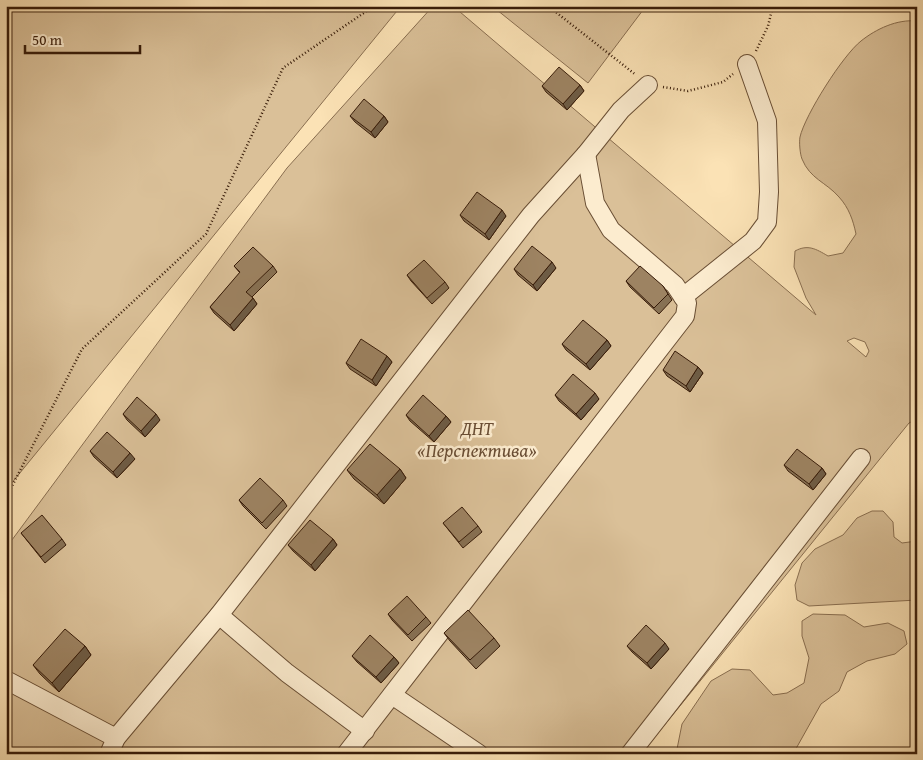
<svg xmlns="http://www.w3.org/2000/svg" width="923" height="760" font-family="'Gentium Book Plus',serif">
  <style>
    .green { fill: #dac098; stroke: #896e50; fill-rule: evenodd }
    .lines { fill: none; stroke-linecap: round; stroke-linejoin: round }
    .minor-casing { stroke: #694e34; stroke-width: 20 }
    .path { stroke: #381c09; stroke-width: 2.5; stroke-dasharray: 1 2.5; stroke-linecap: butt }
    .minor { stroke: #fceccf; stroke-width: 18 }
    .wall { fill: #877154; stroke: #381c09 }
    .shaded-wall { fill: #6e5c45; stroke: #381c09 }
    .building { fill: #9d8362; stroke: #381c09 }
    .labels { text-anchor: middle; stroke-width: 5; stroke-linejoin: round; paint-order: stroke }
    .park-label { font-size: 19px; font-style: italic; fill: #694d34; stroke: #fceccf }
  </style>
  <rect width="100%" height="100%" fill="#fbe2b5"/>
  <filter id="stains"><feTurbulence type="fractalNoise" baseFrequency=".004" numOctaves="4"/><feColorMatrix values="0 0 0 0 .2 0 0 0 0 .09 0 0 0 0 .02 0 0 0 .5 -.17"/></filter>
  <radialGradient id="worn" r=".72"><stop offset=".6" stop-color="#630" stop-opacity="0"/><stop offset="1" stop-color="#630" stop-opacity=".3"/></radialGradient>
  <g class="green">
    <path d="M6 6H401L6 490Z"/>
    <path d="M433 6H453L816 315 806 298 794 267 795 251C808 244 816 249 828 256L843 253 856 234C853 220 849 208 839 197 826 182 810 179 802 159 800 154 799 142 800 137 805 115 843 55 861 41 876 29 897 19 917 21V132L914 140 917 145V419L909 423 641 754H6V548L287 168ZM854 338 865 342 869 351 866 357 847 341Z"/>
    <path d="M492 6H646L588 83Z"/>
    <path d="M872 511H883L893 522 894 537 902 543 917 541V600L809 606 797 600 795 585 802 563 815 549 843 535 857 518Z"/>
    <path d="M813 614 845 615 864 627 888 623 904 631 907 644 895 654 867 661 847 672 839 691 821 704 793 754H679L677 749 682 724 711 681 732 669 750 670 773 695 787 693 804 683 809 658 802 636V621Z"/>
  </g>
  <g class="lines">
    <g class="minor-casing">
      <g id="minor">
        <path d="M683 297 753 241 767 222 769 192 767 121 747 64"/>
        <path d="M219 615 287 673 365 731"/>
        <path d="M6 680 116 738"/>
        <path d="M392 695 479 754"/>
        <path d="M109 754 116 738 219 615 531 215 586 154 621 110 648 85"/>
        <path d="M346 754 685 316 687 303 675 285 611 230 595 203 586 154"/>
        <path d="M630 754 861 458"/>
      </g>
    </g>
    <g class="path">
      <path d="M548 6 636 75"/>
      <path d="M756 51 768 26 773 6"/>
      <path d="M663 87 688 91 723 82 733 74"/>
      <path d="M6 498 82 349 206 234 283 68 374 6"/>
    </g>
    <use href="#minor" class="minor"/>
  </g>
  <g class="wall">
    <path d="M580 85 584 91 567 110 546 92 542 86Z"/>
    <path d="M350 116H384L388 122 375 138 355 122Z"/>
    <path d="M460 215 506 216 489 240 464 221Z"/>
    <path d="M234 266H273L277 272 252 297 257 304 234 331 214 313 210 307 240 273Z"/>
    <path d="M556 268 537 291 518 275 514 269Z"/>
    <path d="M407 275 445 282 449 288 432 304 411 281Z"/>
    <path d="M626 281 663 286 672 300 659 314 630 287Z"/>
    <path d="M607 340 611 346 590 370 566 350 562 344Z"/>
    <path d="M387 356 392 362 376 386 350 369 346 363Z"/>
    <path d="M698 367 703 373 690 392 667 376 663 370Z"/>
    <path d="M555 395 599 399 581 420 559 401Z"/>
    <path d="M123 414 160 420 145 437 127 420Z"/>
    <path d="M406 415 446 416 451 422 434 442 410 421Z"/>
    <path d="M90 451 135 459 117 478 94 457Z"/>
    <path d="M784 465 822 468 826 474 813 490 788 471Z"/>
    <path d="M400 469 406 478 384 504 354 479 347 470Z"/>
    <path d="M239 500H283L287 506 266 529 243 506Z"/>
    <path d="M443 523 478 526 482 532 463 548Z"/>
    <path d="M21 533 62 539 66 545 45 563Z"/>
    <path d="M333 539 337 545 315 571 293 551 288 545Z"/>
    <path d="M388 614 426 617 431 623 412 641 392 620Z"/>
    <path d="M444 633 494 638 500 646 476 669 450 641Z"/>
    <path d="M85 646 91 655 59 692 40 674 33 665Z"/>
    <path d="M627 646 669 649 651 669 632 652Z"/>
    <path d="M352 656 394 657 399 663 381 683 357 662Z"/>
  </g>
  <g class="shaded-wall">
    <path d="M580 85 584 91 567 110 563 104Z"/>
    <path d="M384 116 388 122 375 138 371 132Z"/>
    <path d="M502 210 506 216 489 240 485 234Z"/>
    <path d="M552 262 556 268 537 291 533 285Z"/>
    <path d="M253 298 257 304 234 331 230 325Z"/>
    <path d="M607 340 611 346 590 370 586 364Z"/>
    <path d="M387 356 392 362 376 386 372 380Z"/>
    <path d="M698 367 703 373 690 392 686 386Z"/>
    <path d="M595 393 599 399 581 420 576 414Z"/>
    <path d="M156 414 160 420 145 437 141 431Z"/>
    <path d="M446 416 451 422 434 442 429 436Z"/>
    <path d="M130 453 135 459 117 478 113 472Z"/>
    <path d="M822 468 826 474 813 490 809 484Z"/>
    <path d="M400 469 406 478 384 504 377 495Z"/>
    <path d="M333 539 337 545 315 571 311 565Z"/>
    <path d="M665 643 669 649 651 669 647 663Z"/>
    <path d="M85 646 91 655 59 692 52 683Z"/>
    <path d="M394 657 399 663 381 683 376 677Z"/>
  </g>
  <g class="building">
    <path d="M559 67 580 85 563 104 542 86Z"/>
    <path d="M364 99 384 116 371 132 350 116Z"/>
    <path d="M477 192 502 210 485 234 460 215Z"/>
    <path d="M532 246 552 262 533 285 514 269Z"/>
    <path d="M253 247 273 266 246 292 253 298 230 325 210 307 240 272 234 266Z"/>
    <path d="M424 260 445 282 427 298 407 275Z"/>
    <path d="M640 266 663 286 668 294 654 308 626 281Z"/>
    <path d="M583 320 607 340 586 364 562 344Z"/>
    <path d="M361 339 387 356 372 380 346 363Z"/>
    <path d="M675 351 698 367 686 386 663 370Z"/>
    <path d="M573 374 595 393 576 414 555 395Z"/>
    <path d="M423 395 446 416 429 436 406 415Z"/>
    <path d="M137 397 156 414 141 431 123 414Z"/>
    <path d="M107 432 130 453 113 472 90 451Z"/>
    <path d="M370 444 400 469 377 495 347 470Z"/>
    <path d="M797 449 822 468 809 484 784 465Z"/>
    <path d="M260 478 283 500 262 523 239 500Z"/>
    <path d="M462 507 478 526 459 542 443 523Z"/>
    <path d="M42 515 62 539 41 557 21 533Z"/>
    <path d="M310 520 333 539 311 565 288 545Z"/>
    <path d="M407 596 426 617 408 635 388 614Z"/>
    <path d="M468 610 494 638 470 660 444 633Z"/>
    <path d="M646 625 665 643 647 663 627 646Z"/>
    <path d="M65 629 85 646 52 683 33 665Z"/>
    <path d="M370 635 394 657 376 677 352 656Z"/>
  </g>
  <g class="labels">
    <g class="park-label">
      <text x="477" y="435">ДНТ<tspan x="477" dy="22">«Перспектива»</tspan></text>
    </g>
  </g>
  <rect width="923" height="760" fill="none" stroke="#fbe2b5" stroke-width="25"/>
  <rect x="8" y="8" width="908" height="745" fill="none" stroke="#381c09" stroke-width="2.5"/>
  <rect x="12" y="12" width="898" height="735" fill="none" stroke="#381c09"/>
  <path d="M25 45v8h115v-8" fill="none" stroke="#381c09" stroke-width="2.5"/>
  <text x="32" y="45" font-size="15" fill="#381c09" stroke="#fceccf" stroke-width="4" paint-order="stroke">50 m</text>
  <rect width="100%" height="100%" filter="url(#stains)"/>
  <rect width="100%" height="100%" fill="url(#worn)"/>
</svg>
